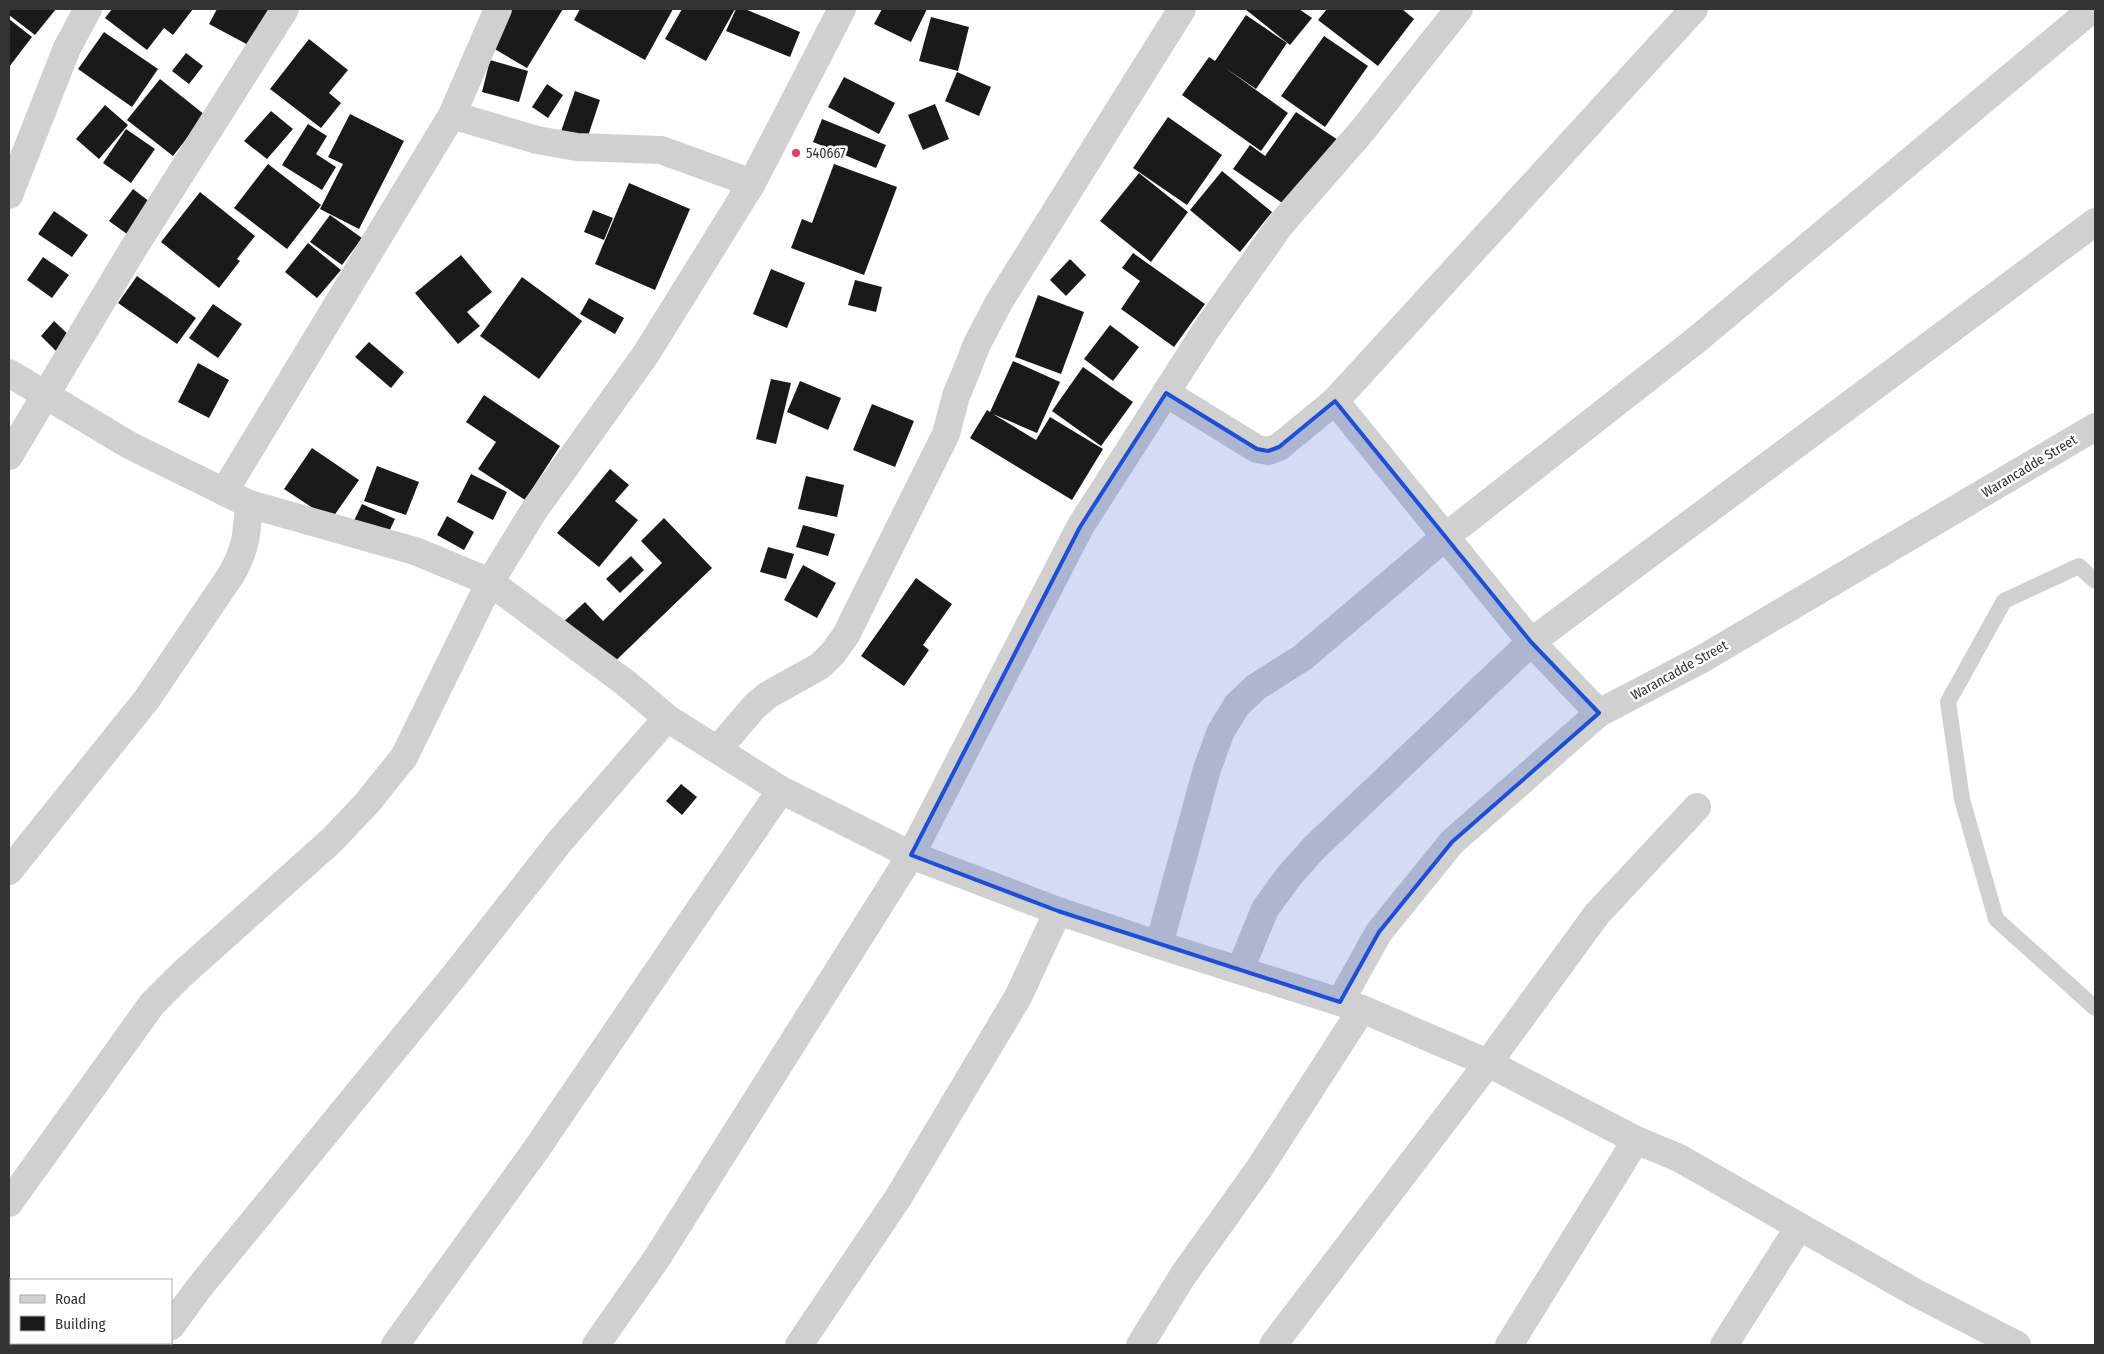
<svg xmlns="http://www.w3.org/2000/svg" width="2104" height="1354" font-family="'Fira Sans Condensed',sans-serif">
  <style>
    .building { fill: #1a1a1a }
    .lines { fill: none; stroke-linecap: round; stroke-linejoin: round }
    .service { stroke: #d0d0d0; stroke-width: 16 }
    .minor { stroke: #d0d0d0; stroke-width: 28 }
    .marked { fill: #1d4ed8; fill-opacity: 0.2; stroke: #1d4ed8; stroke-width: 4; stroke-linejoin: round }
    .poi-dot { fill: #dc426a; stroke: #fff; stroke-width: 2 }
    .labels { text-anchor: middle; stroke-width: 5; stroke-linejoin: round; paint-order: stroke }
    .poi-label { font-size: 14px; fill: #333; stroke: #fff; text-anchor: start }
    .street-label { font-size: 14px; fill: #333; stroke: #fff }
  </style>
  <rect width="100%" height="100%" fill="#fff"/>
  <g class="building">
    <path d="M9 9H56L35 35 9 15Z"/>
    <path d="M112 9H193L173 35 164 28 147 50 105 18Z"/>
    <path d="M217 9H271L252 47 209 24Z"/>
    <path d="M507 9H563L527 68 486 44Z"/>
    <path d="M580 9H673L645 60 574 20Z"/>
    <path d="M682 9H735L706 61 665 39Z"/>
    <path d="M736 9H745L800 32 790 57 726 31Z"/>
    <path d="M882 9H927L911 42 874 24Z"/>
    <path d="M1245 9H1299L1312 18 1290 45Z"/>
    <path d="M1327 9H1402L1414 19 1378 66 1318 20Z"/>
    <path d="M1246 15 1287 43 1256 89 1224 67 1288 113 1261 151 1182 95 1209 57 1215 61Z"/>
    <path d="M931 17 969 27 958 71 919 61Z"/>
    <path d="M9 19 32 37 9 67Z"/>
    <path d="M104 32 158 69 132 107 78 69Z"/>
    <path d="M1324 36 1368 66 1325 127 1281 96Z"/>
    <path d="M309 39 348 70 329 93 341 103 321 128 270 89Z"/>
    <path d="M186 53 203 66 189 84 172 71Z"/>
    <path d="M490 60 528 71 519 102 482 92Z"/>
    <path d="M957 72 991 87 979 116 945 101Z"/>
    <path d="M844 77 895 103 879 134 828 107Z"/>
    <path d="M160 79 205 115 173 156 127 120Z"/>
    <path d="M547 84 563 95 548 118 532 107Z"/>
    <path d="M575 91 600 100 583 151 557 143Z"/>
    <path d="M935 104 949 139 923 150 908 115Z"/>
    <path d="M105 105 128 125 99 159 76 139Z"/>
    <path d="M271 111 293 129 267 159 244 141Z"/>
    <path d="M1296 112 1338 140 1291 209 1233 169 1250 145 1265 156Z"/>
    <path d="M350 114 404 141 359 229 320 209 343 164 328 157Z"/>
    <path d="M1168 117 1222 155 1187 205 1133 168Z"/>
    <path d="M822 119 886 145 876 168 813 142Z"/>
    <path d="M308 124 327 136 316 154 336 167 322 190 282 165Z"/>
    <path d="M126 129 155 149 131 183 103 163Z"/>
    <path d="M268 164 321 205 287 249 234 208Z"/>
    <path d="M834 164 897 187 864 275 791 248 802 219 812 223Z"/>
    <path d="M1222 171 1272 212 1240 252 1190 210Z"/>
    <path d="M1139 173 1188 212 1151 262 1100 221Z"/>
    <path d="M629 183 690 209 655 290 595 264Z"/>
    <path d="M133 189 150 202 127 234 109 221Z"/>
    <path d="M200 192 255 236 237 259 240 261 219 288 161 242Z"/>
    <path d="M593 210 613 218 604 240 584 232Z"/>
    <path d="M54 211 88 235 72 257 38 234Z"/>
    <path d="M330 215 362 238 342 265 310 242Z"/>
    <path d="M308 243 341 270 317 298 285 272Z"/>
    <path d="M1133 253 1205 304 1174 347 1121 309 1140 281 1122 268Z"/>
    <path d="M461 255 492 292 467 312 480 326 458 344 415 293Z"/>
    <path d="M43 257 69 275 52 298 27 280Z"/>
    <path d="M1070 259 1086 275 1066 296 1050 280Z"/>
    <path d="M771 269 805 283 787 328 753 314Z"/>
    <path d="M137 276 196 318 177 344 118 303Z"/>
    <path d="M522 277 582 321 539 379 480 336Z"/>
    <path d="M855 280 882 287 876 312 848 305Z"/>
    <path d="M1038 295 1084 312 1061 374 1015 357Z"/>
    <path d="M589 298 624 318 615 334 580 314Z"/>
    <path d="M213 304 242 324 218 358 189 338Z"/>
    <path d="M54 321 71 337 57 352 41 336Z"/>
    <path d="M1110 325 1139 347 1113 381 1084 359Z"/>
    <path d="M369 342 404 372 391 388 355 357Z"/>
    <path d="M1013 361 1060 382 1037 433 993 414 1036 440 1050 417 1103 449 1072 500 970 438 987 410 990 412Z"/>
    <path d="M198 363 229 380 209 418 178 402Z"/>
    <path d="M1083 367 1133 402 1101 446 1052 411Z"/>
    <path d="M771 379 791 383 776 444 756 439Z"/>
    <path d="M800 381 841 398 828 430 787 412Z"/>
    <path d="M484 395 560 446 525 500 478 469 496 442 466 422Z"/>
    <path d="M872 404 914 421 895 467 853 450Z"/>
    <path d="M312 448 359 480 331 520 284 489Z"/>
    <path d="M377 466 419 482 406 515 364 501Z"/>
    <path d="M610 469 629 485 615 501 638 520 599 567 557 533Z"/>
    <path d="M471 474 507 492 493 520 457 502Z"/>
    <path d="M806 476 844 485 837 517 798 509Z"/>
    <path d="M362 504 395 519 385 540 352 525Z"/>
    <path d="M447 516 474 532 464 550 437 535Z"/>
    <path d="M664 518 712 568 604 672 559 626 585 602 603 621 662 563 641 541Z"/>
    <path d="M803 525 835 534 828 556 796 547Z"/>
    <path d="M768 547 794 554 786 579 760 572Z"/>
    <path d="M631 556 644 570 620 593 606 579Z"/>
    <path d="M803 565 836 583 817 618 784 600Z"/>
    <path d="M916 578 952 604 923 645 929 650 904 686 861 656Z"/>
    <path d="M681 784 697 797 682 815 666 801Z"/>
  </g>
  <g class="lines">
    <path class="service" d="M2095 581 2079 566 2004 601 1948 702 1962 799 1996 919 2095 1008"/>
    <g class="minor">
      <path d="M452 115 537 140 577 147 661 150 752 183"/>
      <path d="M9 195 67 48 88 9"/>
      <path d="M9 373 129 445 249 504 415 551 490 582 627 684 667 718 781 790 911 855 1058 911 1159 945 1362 1009 1488 1063 1636 1140 1679 1158 1916 1293 2017 1345"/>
      <path d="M1166 393 1257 449 1268 451 1279 447 1335 401 1694 9"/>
      <path d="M1335 401 1531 642 1599 713"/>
      <path d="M9 456 133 249 285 9"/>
      <path d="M224 492 452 115 498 9"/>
      <path d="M718 749 754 707 768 695 820 666 833 653 846 635 946 434 956 396 968 367 977 344 999 302 1182 9"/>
      <path d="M9 871 147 699 231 575C246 549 247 534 249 504"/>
      <path d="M1159 945 1207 769 1221 731 1237 705 1256 687 1302 658 1445 537 1695 341 2092 9"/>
      <path d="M1240 970 1265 909 1289 876 1314 848 1531 642 2095 222"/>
      <path d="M1340 1002 1379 932 1452 842 1599 713 1702 659 2095 427"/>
      <path d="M9 1203 152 1004 181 975 332 840 367 803 404 757 490 582 535 509 646 354 752 183 842 9"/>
      <path d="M171 1326 198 1289 454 976 561 840 667 718"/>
      <path d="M157 1345 159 1343"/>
      <path d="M395 1345 535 1151 781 790"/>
      <path d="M596 1345 657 1258 911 855 1080 527 1206 330 1281 224 1362 131 1459 9"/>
      <path d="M799 1345 898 1198 1018 997 1058 911"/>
      <path d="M1140 1345 1184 1274 1259 1169 1362 1009"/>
      <path d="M1273 1345 1488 1063 1597 914 1697 807"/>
      <path d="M1509 1345 1636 1140"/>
      <path d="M1724 1345 1799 1227"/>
    </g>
  </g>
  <path class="marked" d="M1166 393 1257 449 1268 451 1279 447 1335 401 1531 642 1599 713 1452 842 1379 932 1340 1002 1058 911 911 855 1080 527Z"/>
  <circle class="poi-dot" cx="796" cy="153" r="5"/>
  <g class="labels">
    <g class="poi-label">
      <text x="806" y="158">540667</text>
    </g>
    <g class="street-label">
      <text transform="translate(2029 466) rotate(-31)" y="5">Warancadde Street</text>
      <text transform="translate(1679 670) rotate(-29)" y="5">Warancadde Street</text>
    </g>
  </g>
  <rect width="2104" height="1354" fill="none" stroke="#333333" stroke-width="20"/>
  <rect x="10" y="1279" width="162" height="65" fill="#ffffff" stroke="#adadad"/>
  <rect x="20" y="1295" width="25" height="8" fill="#d0d0d0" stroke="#adadad"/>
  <text x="55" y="1304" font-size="15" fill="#333333">Road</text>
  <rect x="20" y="1316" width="25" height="15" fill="#1a1a1a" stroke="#adadad"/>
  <text x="55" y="1329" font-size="15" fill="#333333">Building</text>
</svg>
